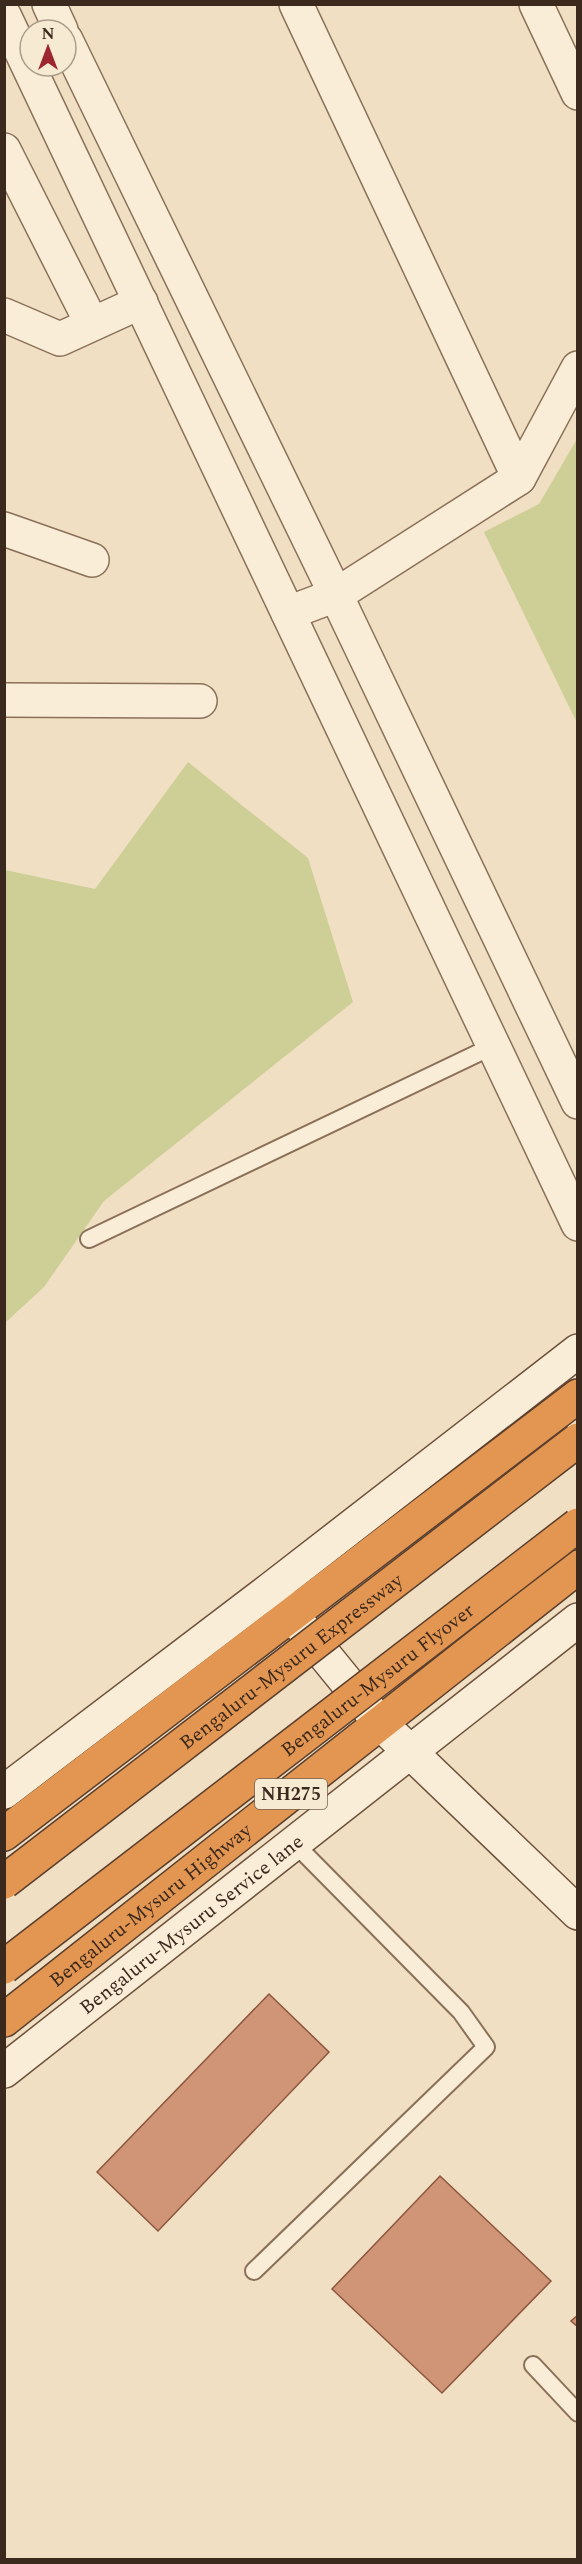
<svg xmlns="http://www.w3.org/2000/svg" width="582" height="2564" font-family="Spectral,serif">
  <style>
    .green { fill: #cdcf96 }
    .building { fill: #d09577; stroke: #8c563e; stroke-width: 1.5 }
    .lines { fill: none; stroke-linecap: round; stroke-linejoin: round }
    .lane-casing { stroke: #8b7059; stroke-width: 20 }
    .street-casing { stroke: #8b7059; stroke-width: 36 }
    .secondary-casing { stroke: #6d513c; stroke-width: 36 }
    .highway-casing { stroke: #593e2d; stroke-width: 36 }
    .lane { stroke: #faedd7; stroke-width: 16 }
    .street { stroke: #faedd7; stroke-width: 33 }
    .secondary { stroke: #faedd7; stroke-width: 33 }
    .highway { stroke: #e39651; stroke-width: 33 }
    .highway-bridge-casing { stroke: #593e2d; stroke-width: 36; stroke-linecap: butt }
    .highway-bridge { stroke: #e39651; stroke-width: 33 }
    .labels { text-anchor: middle; stroke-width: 5; stroke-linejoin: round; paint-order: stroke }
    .shield { fill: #f7ead3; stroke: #736354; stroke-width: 1.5 }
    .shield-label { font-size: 18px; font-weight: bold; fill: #3b291e }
    .street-label { font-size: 20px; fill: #3b291e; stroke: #f7ead3 }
  </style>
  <rect width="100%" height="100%" fill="#f0dfc3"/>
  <g class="green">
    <path d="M577 439V723L484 532 539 504Z"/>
    <path d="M188 762 308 858 353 1002 104 1201 44 1287 5 1323V870L95 889Z"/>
  </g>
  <g class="building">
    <path d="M269 1994 329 2052 158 2231 97 2172Z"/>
    <path d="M440 2176 551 2281 442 2393 332 2289Z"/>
    <path d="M578 2315V2327L571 2321Z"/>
  </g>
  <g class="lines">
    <g class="lane-casing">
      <g id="lane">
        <path d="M89 1239 493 1046"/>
        <path d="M254 2271 486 2047 461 2012 295 1844"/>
        <path d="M533 2365 578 2413"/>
      </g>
    </g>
    <g class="street-casing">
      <g id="street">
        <path d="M49 4 61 30"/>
        <path d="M296 4 519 478"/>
        <path d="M536 4 578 93"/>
        <path d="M4 15 578 1224"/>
        <path d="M66 40 336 595 578 1102"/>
        <path d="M4 150 92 324"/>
        <path d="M4 315 60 339 141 302"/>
        <path d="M4 529 92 560"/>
        <path d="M288 613 336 595 519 478 578 368"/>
        <path d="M4 700 200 701"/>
      </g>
    </g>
    <g class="secondary-casing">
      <g id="secondary">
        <path d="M274 1593 380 1723 578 1913"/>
        <path d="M4 1792 271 1589 578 1351"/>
        <path id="s1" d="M4 2071 578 1620"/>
      </g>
    </g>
    <g class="highway-casing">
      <g id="highway">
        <path d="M4 1834 578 1396"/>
        <path id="s2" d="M4 2020 578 1567"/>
      </g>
    </g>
    <use href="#lane" class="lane"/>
    <use href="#street" class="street"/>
    <use href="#secondary" class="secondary"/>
    <use href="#highway" class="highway"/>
    <g class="highway-bridge-casing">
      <g id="highway-bridge">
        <path id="s3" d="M4 1882 578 1440"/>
        <path id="s4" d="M4 1967 578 1525"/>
      </g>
    </g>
    <use href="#highway-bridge" class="highway-bridge"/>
  </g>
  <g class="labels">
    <rect class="shield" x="255" y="1779" width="72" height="30" rx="4.5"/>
    <g class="shield-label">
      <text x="291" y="1800">NH275</text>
    </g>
    <g class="street-label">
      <text dy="7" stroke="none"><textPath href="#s3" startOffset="362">Bengaluru-Mysuru Expressway</textPath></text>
      <text dy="7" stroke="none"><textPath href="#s4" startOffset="471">Bengaluru-Mysuru Flyover</textPath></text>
      <text dy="7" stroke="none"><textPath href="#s2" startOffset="186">Bengaluru-Mysuru Highway</textPath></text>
      <text dy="7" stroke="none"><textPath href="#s1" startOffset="238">Bengaluru-Mysuru Service lane</textPath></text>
    </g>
  </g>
  <rect width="582" height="2564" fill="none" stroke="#3b291e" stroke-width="12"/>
  <g transform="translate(48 48)"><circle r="28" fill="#f7ead3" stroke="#ac9d8b" stroke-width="1.5"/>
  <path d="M0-4.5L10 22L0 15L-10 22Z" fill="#9d2631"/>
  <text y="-9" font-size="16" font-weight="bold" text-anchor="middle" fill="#3b291e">N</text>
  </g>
</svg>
